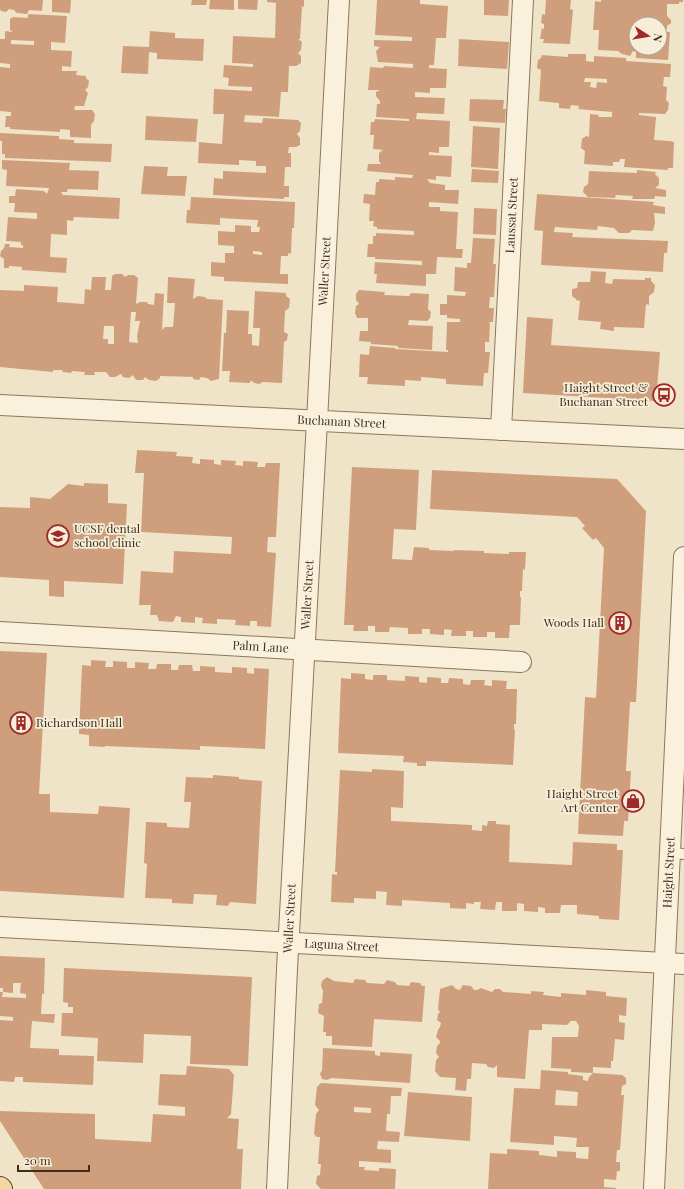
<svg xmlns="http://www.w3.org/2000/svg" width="684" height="1189" font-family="'Playfair Display',serif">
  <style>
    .building { fill: #cf9f7d; fill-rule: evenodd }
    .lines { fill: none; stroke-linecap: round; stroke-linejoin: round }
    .lane-casing { stroke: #8d765c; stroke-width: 12 }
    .street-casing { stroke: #8d765c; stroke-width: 22 }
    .primary-casing { stroke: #5b4430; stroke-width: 24 }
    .lane { stroke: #faf1dc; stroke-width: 10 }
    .street { stroke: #faf1dc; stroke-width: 20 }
    .primary { stroke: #f3d9a0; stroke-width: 22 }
    .labels { text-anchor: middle; stroke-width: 3.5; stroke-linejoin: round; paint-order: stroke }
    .street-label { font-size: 12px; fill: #3d2e20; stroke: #f7eed8 }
    .poi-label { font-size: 12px; fill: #3d2e20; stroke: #f7eed8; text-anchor: end }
  </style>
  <rect width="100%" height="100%" fill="#f0e4c8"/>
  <g class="building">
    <path d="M0 0H43L42 11 29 10 27 14 17 13 14 10 9 9 6 12 1 11 0 9Z"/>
    <path d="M52 0H71L70 13 52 12Z"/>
    <path d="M192 0H207L206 5H191Z"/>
    <path d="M210 0H234V10L209 9Z"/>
    <path d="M238 0H258L257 10 238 9Z"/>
    <path d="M267 0H304V7L302 6 300 39H298L302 42 301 50 298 53 301 56V63L296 66H289L288 92H281L279 117 245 115 244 122 262 123 263 118 298 120 301 123 300 131 297 134 300 138V145L296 147H289L288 153H291V167H285L284 186H289V197H284V199L213 195 214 178 223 179V171L266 173V166H256V161L239 160V165L198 163 199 142 222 144 224 114H213L214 89 252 91V87L228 86 229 78 223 77 224 65 253 67V64L232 63 233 36 275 38 276 3 267 2Z"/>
    <path d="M377 0H420V4L448 6 446 38H436L434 65H429V68L447 69 446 88H430V93L415 92V97L445 98 444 114 417 113 416 119 450 121 449 147H439V153L429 152V155L452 156 451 177 436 176V180L427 179 430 183 445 185V190H459L458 204 429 202V207H440V211L458 212 456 249H463L462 258 437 257 436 274H426V286L376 283 377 274H374L375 262 422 265V261L375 259V257H367L368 244H373V236H376V233L414 235V231L377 229V227L373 226 374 221H369L370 204 363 203 364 194 375 195 376 182H379V179L395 180V177L412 178 413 175 367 171 368 164H381L379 161V153L383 150 373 149 374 135H370L371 122H374L375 119 409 121V119L376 117 377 104H380V101L376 96V92L380 90H368L370 67 383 68 384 66 413 68V64L378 62 376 51 380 47 374 46V40L412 41V37L375 35Z"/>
    <path d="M484 0H509L508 16 484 15Z"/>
    <path d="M546 0H571L570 9 573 10 570 44 543 43 544 39H540L542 28 544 29V24L541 23 542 14 545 15Z"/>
    <path d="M601 0H683V2H679V4H667V16L671 20V23L667 26V29H660V24H636V27H635L634 31H636V48H660V32H670L668 60 636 58V52L633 51 630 56 622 54 618 51 598 50 599 30H593L595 1 601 2Z"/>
    <path d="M28 14 67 16 65 43 51 42V50L72 51 71 67 62 66V71H77L76 75 86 76V78L89 81 88 87 85 90 88 93 84 106H75L74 110H92L95 114 94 121 91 125V138L70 137V130L60 129V132L10 129V127H5L6 116H11V112L0 111V67L10 68V64L0 63V39H5V31L13 32 10 30V19L13 17 28 18ZM11 40 34 41V45L11 44Z"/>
    <path d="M150 31 175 33V38L204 39 203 61 157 59V53L149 52 148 74 121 73 123 46 149 47Z"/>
    <path d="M459 39 509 42 507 69 458 66Z"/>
    <path d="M568 54H586V61L594 62V56L626 58V61L671 64 670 77H664L663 86 667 87 666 100 669 103 668 110 665 114 639 113V115L656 117 654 140 670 141 674 142 673 168H668V170L624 167 625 159H620L619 162H613V166L584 164 585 151 581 148 582 139 586 136 589 137 590 114 599 115 598 117H612V112L578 109 579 106 571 105 570 109 559 108V103L539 101 541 70 537 68 538 60 541 58 542 55 568 57ZM585 78 607 79V83L597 82 596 88 590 87 591 82H584Z"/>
    <path d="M470 99 504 100 503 109H506L505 123 469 121Z"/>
    <path d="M146 116 198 119 196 142 145 140Z"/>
    <path d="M473 126 500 128 498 169 471 167Z"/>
    <path d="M0 133 59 136V139L74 140V143L112 144 111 162 5 158V154H2V141H0Z"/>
    <path d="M2 160 70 163 69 170 99 171 98 190 68 189 67 192H61L63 195 120 198 119 219 74 217 73 221 67 220V235L51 234 50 257 67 258 66 273 22 270V267L9 266V268H4V259L0 256 1 251 4 248 5 244H10L9 247 23 248V245H21V242L6 241 8 217 37 219V213L14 212 15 203H9V196H15L16 189 44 191 47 194 49 188 6 186 7 170 2 169Z"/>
    <path d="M144 166 168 167 167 176H187L185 196 141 194Z"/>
    <path d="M472 169 499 171 498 183 471 182Z"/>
    <path d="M637 170 656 172 655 174 659 178V185L655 188 666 190V197L655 196 654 199H632L633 196 616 195 615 198 588 197 583 192 584 187 588 184 589 171 637 173Z"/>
    <path d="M537 194 654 202 653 205 665 207V214L654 213 655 223 653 231 632 230 629 233H619L614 228 598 226 597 230 555 227 554 232 573 233 572 237 668 241 667 253H664L663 272 541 265 543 231 534 230Z"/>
    <path d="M191 197 295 202 294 228H292L291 254 288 253V256H281L280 274H288V284L224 281V277L211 276V262L225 263V253H234V246L218 245V231L235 232V225L251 226V232H259L260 227H257L258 220 220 218V225L186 223 187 210H190ZM253 251 262 252V255L253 254Z"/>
    <path d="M474 208 497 209 496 235 473 234Z"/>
    <path d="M473 238 495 239 493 264H496L494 297H490L489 308H494L493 322H489L490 324 489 342H485V352H490L488 373H484L483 386 446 384V379L421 377V381L405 380V386L367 384 368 377H359L360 354 369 355 370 346 395 348V349L448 352V350H446L447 322H460V319L447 318V315H440V304H447V295L465 296 466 292 454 291 455 267 467 268V263H471Z"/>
    <path d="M591 271 606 272 605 283 612 284 613 279 645 280V278H651V281L655 285 654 292 649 296V305L646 304 644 328 614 327V331L600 329 601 322 578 320 580 301 576 300V299L572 296V289L577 288 578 282H590Z"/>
    <path d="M115 274H122L125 277 128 275H134L138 278 136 304 140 302H147L148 304 154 305 155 293 164 294 162 330 165 327H173L175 303H167L168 277 195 279 193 299 198 296 205 297 207 299 223 300 219 379 211 381 207 378 201 377 199 380 193 379V377L160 376V378L156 381 149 380 145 377 143 380H136L133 375 129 378 123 377 121 374 115 377H110L106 372H94L95 375H84L85 372 72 371 71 373 63 372 62 370H53V372L0 367V290L24 291V285L58 287 57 302 84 304 85 289 91 290 92 277H106L105 290H111L112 276ZM131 312H136L135 321H140L137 336 138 343 129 342ZM104 326H114V344H108V339H103Z"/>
    <path d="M359 290 385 292 384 295 409 296 411 293 429 294 428 309 431 312 430 318 427 321 409 320 408 325 433 326 432 350 398 348V346L371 344V342L359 341 360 331H368V318H357L355 313 356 306 359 304 356 300V294Z"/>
    <path d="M255 291 286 293V296L290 299 289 308 285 311 284 332 288 334 287 340 284 342 282 383 262 382 260 384 254 383 252 381H250V383L229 382 230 371H222L224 333H226L227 310 249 311 248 334H252V345L259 346 260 328H253Z"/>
    <path d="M527 317 553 319 551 345 660 352 656 401 523 393Z"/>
    <path d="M137 450 177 452 176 456 193 457 192 463 200 464V459L214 460V464L221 465V460L236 461 235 465 243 466V461L258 462 257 467H265L266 463H280L276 537H268L267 552 276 553 271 627 257 626V621H250V626L235 625 236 620 217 619V624L202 623 203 618 195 617V623L181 622V617L176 616 173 622 159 621 157 615H150L151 605H139L141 571 173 573 174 551 231 554 232 537 141 532 144 473H135Z"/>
    <path d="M352 467 419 470 416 530 394 529 392 559 412 560 414 547 429 548V550L454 551V550L484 551V553L509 554V552H526L525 570 523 569 522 591H520V597H521L520 625H510L509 638H495V632H487V637H473V631H466V636H451L452 630 444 629V635L430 634V629H422V634H408V628L390 627 389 632H375V626H368V631H353L354 625H344Z"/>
    <path d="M432 470 617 479 646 511 636 702H630L626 771H631L628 821H624L623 836 578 834 585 697 596 698 604 548 596 538 593 540 582 528 585 526 577 517 430 509Z"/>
    <path d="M84 483 108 484V503L127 504 123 584 64 581V597L49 596V580L0 577V507L30 508V497L50 499 68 484 84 486Z"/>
    <path d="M0 651 47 653 39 794H50V812L98 814 99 806 130 808 124 898 0 891Z"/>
    <path d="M91 660 106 661 105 667H113V661L127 662V668H135V662L149 663 148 669H156L157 664H171V670H178L179 665H192L193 671H200V666L215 667V672L232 673V667L247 668V673L254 674V668L269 669 265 749 200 746V750L105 746V747L89 746V735L79 734 82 665 91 666Z"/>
    <path d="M351 673 365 674V679L373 680V675H387V680L405 681V676L419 677V682L427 683V677L441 678V683H448L449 678 463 679V684L470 685 471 680H485L484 685 492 686V680L507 681 506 689H517L516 724H514V729L515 730 513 765 426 761V766H417V763L403 762 404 756 338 753 341 678 351 679Z"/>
    <path d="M372 769 404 771 403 808 391 807V821L472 825V830L482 831V825L487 826 488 821H496V824L510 825 509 862 572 865 573 842 617 844V850H623L619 920 599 919V916L577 914V905H561L560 913H545V908L538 907V912L524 911V904L517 903V911H502V902H496L495 910 480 909 481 902H474V904L466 903V909L450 908V903L402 900V906L386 905 387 892 376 891V899L354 898V903L331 902 332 874 337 875V872H335L340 770 372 772Z"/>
    <path d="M213 775 239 777V779L262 781 256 904 230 902 228 906 216 905 217 895 194 894 193 904 172 903V899L145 898 147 864 144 863 146 822 167 823V827L189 828 191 802H184L186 777 213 778Z"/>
    <path d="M0 956 45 958 44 994H42L41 1014H55L54 1023 32 1021 30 1048 59 1049V1055L94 1056 93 1085 23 1082V1077H15L14 1082 0 1081V1020L13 1021V1017L0 1016V992H3L2 997 26 998V994L20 993 21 983H13V993L3 992V988H0Z"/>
    <path d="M64 968 252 977 248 1066 190 1064 191 1036 144 1034 143 1063 97 1061 98 1038 61 1036 62 1013H73V1007H68V1003L63 1002Z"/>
    <path d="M327 977 334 981 353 983 355 979 365 980 367 983 384 984 387 980 395 982 397 985 409 986 411 982 420 983 422 986H425L422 1022 374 1019 372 1047 332 1045V1036H326V1032H323L324 1016 318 1013 319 1004 322 1003 323 991 321 986 322 981Z"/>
    <path d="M452 985 456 989 460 990 463 985 471 986 474 990H477L481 988 492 992 495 989H500L503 992 531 994V991L544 992 543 995 561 997V993L586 995V990L606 992V996L627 998 626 1016 619 1015V1022L625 1023 624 1040 615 1039 613 1061H611V1068L593 1067V1073L571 1072V1069L551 1068 552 1037H578L579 1026 576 1021H570V1022L567 1025 542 1024V1030H529L525 1079 497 1077V1065L494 1068 488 1067 486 1064 472 1063 471 1079H467L466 1091 455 1090 456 1078 440 1077 435 1071 436 1060 439 1057 436 1053 437 1046 440 1043V1041L436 1037 438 1030 440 1027 441 1023 437 1020 438 1014 440 1012 438 1009 440 989Z"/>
    <path d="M323 1048 375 1051V1055L380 1056V1052L412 1054 410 1083 331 1078 327 1080 322 1079 320 1074 322 1070Z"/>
    <path d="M187 1066 229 1069 234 1075 231 1114 227 1118 239 1119 237 1149H243L241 1189H44L0 1121V1111L95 1114V1139L151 1142 153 1114 185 1116V1107L158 1105 160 1074 186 1075Z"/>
    <path d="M541 1070 568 1072V1074L583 1076V1080L588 1081 589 1077 593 1073 622 1075 626 1078V1084L622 1086 621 1095H624L620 1150H617L616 1162H620V1171H617L616 1180 604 1179V1187L616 1188V1189H488L490 1153 507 1154V1149L539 1151V1155L557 1157V1151L576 1152V1158L588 1159 589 1147H576L577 1138 554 1136V1145L510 1142 514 1088 540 1089ZM556 1090 578 1092 577 1106 555 1105Z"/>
    <path d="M321 1083 402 1088 401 1096H391L390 1114H387L386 1131 400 1132 399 1142 378 1141 377 1149 391 1150V1163L359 1161V1167H365L364 1170 379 1171V1168L396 1169 395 1189H321L316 1184 317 1176 320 1175 321 1164H318L320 1137H317L314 1134 316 1114 319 1110 315 1105 317 1087ZM354 1107 371 1108V1113L354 1112Z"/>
    <path d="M408 1092 472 1097 470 1141 404 1136Z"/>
  </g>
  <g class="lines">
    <g class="lane-casing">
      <path id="lane" d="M670 853 684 854"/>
    </g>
    <g class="street-casing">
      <g id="street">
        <path id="s1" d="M0 405 684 439"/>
        <path id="s2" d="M501 430 523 0"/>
        <path id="s3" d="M0 632 521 662"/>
        <path id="s4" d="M0 927 684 964"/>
        <path id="s5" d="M277 1189 287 969 317 421 339 0"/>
        <path id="s6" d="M654 1189 684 557"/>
      </g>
    </g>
    <g class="primary-casing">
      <path id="primary" d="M0 1188 1 1189"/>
    </g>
    <use href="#lane" class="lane"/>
    <use href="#street" class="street"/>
    <use href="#primary" class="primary"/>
  </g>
  <defs>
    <g id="bus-ring" transform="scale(1.15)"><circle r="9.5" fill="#f7eed8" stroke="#9e2a2b" stroke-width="1.5"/><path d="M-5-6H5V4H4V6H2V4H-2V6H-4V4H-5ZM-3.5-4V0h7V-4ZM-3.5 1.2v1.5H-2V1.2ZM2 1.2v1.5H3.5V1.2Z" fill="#9e2a2b"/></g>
    <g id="university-ring" transform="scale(1.15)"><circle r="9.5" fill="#f7eed8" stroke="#9e2a2b" stroke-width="1.5"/><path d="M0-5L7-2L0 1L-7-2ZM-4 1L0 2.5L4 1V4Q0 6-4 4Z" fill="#9e2a2b"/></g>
    <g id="building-ring" transform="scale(1.15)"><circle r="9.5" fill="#f7eed8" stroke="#9e2a2b" stroke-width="1.5"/><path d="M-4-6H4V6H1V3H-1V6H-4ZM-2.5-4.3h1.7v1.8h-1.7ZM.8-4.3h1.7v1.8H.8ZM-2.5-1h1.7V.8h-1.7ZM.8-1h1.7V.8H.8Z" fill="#9e2a2b"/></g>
    <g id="shop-ring" transform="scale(1.15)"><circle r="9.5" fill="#f7eed8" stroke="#9e2a2b" stroke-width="1.5"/><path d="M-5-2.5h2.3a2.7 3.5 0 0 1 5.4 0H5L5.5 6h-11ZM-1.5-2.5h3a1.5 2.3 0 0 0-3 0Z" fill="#9e2a2b"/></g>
  </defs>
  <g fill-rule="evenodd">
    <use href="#bus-ring" x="664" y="395"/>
    <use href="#university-ring" x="58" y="536"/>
    <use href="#building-ring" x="620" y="623"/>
    <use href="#building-ring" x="21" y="723"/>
    <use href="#shop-ring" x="633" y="801"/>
  </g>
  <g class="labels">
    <g class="street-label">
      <text dy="4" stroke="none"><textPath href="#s2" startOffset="215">Laussat Street</textPath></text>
      <text dy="4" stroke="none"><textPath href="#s5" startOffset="919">Waller Street</textPath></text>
      <text dy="4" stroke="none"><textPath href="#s1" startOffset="342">Buchanan Street</textPath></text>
      <text dy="4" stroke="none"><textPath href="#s5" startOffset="595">Waller Street</textPath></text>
      <text dy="4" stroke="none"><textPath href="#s3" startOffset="261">Palm Lane</textPath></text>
      <text dy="4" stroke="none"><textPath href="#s6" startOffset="317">Haight Street</textPath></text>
      <text dy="4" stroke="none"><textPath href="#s5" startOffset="271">Waller Street</textPath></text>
      <text dy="4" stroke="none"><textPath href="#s4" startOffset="342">Laguna Street</textPath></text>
    </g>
    <g class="poi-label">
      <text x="648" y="392">Haight Street &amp;<tspan x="648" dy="14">Buchanan Street</tspan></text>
      <text x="74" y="533" text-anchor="start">UCSF dental<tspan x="74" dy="14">school clinic</tspan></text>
      <text x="604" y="627">Woods Hall</text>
      <text x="36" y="727" text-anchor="start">Richardson Hall</text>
      <text x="618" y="798">Haight Street<tspan x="618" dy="14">Art Center</tspan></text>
    </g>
  </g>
  <g transform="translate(648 36) rotate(102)"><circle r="19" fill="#f7eed8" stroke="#ada18e"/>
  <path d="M0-3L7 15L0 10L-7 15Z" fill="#9e2a2b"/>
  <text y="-6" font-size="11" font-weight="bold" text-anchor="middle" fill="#3d2e20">N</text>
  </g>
  <path d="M18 1165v6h71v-6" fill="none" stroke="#3d2e20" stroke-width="2"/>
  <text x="24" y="1165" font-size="12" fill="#3d2e20" stroke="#f7eed8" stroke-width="3" paint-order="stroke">20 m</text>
</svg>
